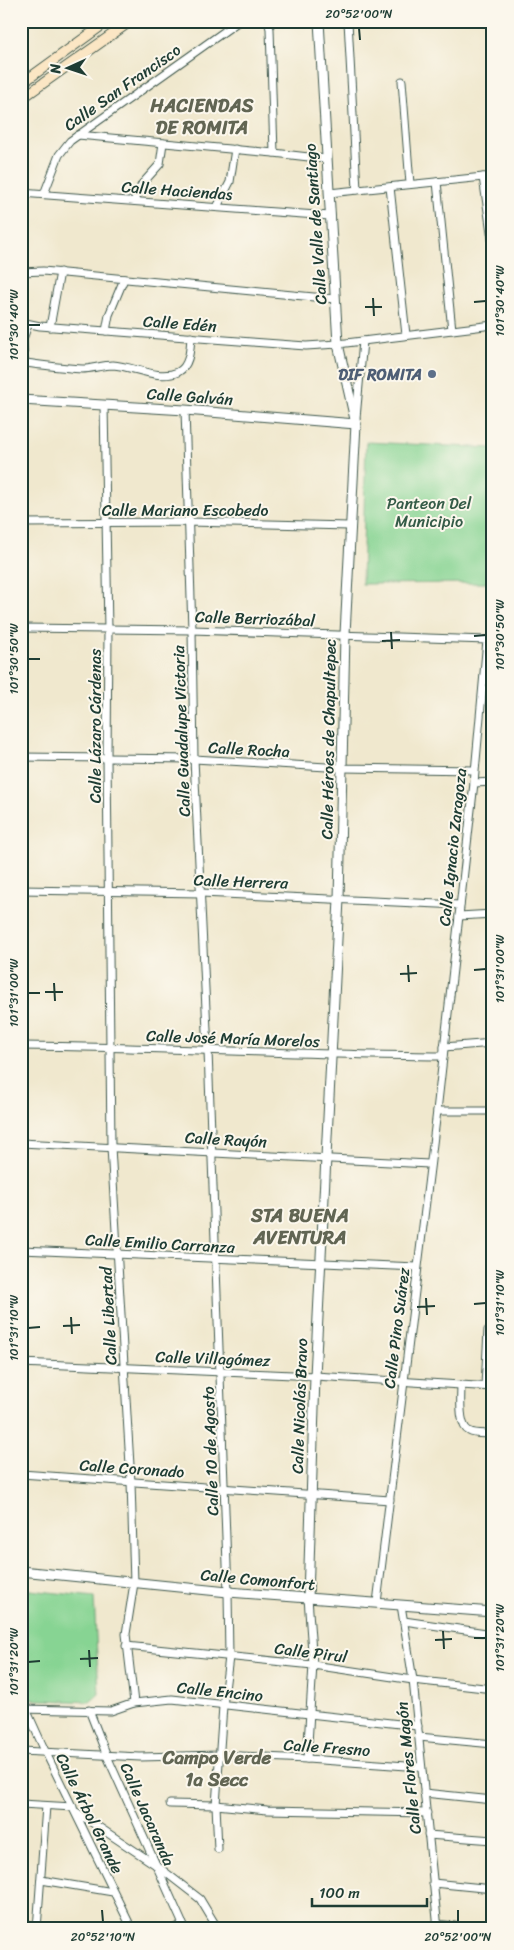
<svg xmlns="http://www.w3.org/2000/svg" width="514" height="1950" font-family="Sriracha,sans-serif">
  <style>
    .green { fill: #87d493; stroke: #538864 }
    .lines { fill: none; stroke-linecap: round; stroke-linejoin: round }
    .minor-casing { stroke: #3e574b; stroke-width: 9 }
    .tertiary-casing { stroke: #3e574b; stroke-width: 11 }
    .secondary-casing { stroke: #3e574b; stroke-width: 11 }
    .minor { stroke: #fff; stroke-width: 7 }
    .tertiary { stroke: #fff; stroke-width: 9 }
    .secondary { stroke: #fbe6c4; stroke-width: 9 }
    .ticks { fill: none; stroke: #1f3d34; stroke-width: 2 }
    .service-dot { fill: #5c6f8a; stroke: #fbf7ec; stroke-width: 2 }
    .labels { text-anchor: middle; stroke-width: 4; stroke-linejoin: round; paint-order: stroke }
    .street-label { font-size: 16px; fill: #1f3d34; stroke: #fbf7ec }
    .service-label { font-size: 16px; font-weight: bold; fill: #4e5e75; stroke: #fbf7ec; text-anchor: end }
    .park-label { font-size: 16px; fill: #345b47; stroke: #fbf7ec }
    .quarter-label { font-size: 19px; font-weight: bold; fill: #616553; stroke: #fbf7ec }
    .neatline { fill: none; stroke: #1f3d34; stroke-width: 2 }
    .ticks-label { font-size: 12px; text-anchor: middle; fill: #1f3d34 }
  </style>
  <rect width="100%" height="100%" fill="#fbf7ec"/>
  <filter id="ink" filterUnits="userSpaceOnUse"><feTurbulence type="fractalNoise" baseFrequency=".02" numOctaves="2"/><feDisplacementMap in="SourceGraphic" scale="10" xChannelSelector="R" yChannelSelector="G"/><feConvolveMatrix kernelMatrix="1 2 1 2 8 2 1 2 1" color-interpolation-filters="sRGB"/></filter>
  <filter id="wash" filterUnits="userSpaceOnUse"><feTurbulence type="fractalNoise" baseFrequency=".0096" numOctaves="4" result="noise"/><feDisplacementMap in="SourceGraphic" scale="20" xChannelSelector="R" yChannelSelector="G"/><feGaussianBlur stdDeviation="1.12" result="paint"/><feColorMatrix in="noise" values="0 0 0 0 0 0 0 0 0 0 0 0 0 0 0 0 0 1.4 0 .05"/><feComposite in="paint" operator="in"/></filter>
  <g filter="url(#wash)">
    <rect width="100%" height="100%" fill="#f0e8ce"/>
    <g class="green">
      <path d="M366 442 493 448V525L487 583 362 584Z"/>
      <path d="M21 1589 94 1597 99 1694 90 1702 21 1699Z"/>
    </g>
  </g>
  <g filter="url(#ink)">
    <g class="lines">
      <g class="minor-casing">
        <g id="minor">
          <path d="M268 21 270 29 274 153"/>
          <path d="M348 21 357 190"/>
          <path d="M402 81 410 184"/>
          <path d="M78 135 274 153 326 159"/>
          <path d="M483 177 493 246"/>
          <path d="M437 182 452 330"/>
          <path d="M390 187 406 335"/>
          <path d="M21 193 330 216"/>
          <path d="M329 193 493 176"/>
          <path d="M44 194 59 155 70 141 239 21"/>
          <path d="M134 201 142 184 160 164 163 143"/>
          <path d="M217 207 230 182 235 149"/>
          <path d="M21 272 43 271 335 299"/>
          <path d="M21 322 40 326 306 346 338 344 493 325"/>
          <path d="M50 327 60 272"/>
          <path d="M106 331 109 315 124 279"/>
          <path d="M24 363C43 365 63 368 82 369 92 369 102 365 113 365 133 366 158 381 178 372 190 366 190 349 191 337"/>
          <path d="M21 371 24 360 23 339 28 325"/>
          <path d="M104 405 108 630 107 758 111 1147 131 1482 134 1583 126 1634 134 1703"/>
          <path d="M185 410 192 630 194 759 208 1051 228 1592 229 1657 223 1706 216 1805 218 1849"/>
          <path d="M21 417 22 400"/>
          <path d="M356 418 363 341"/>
          <path d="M21 523 189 522 349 526"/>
          <path d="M21 628 192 630 487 640 474 783 437 1111 377 1603"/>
          <path d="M484 681 493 680"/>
          <path d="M21 757 194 759 343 768 474 770"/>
          <path d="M474 783 493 782"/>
          <path d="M21 890 201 893 460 905"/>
          <path d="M459 916 493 914"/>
          <path d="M21 1046C162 1047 302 1055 443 1056"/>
          <path d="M444 1047 493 1043"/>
          <path d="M437 1111H493"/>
          <path d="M21 1143 429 1164"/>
          <path d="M21 1250 417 1267"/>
          <path d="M21 1363 315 1376 493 1387"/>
          <path d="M461 1385C461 1396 458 1426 469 1431 475 1435 486 1433 493 1434"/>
          <path d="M485 1386 488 1330"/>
          <path d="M21 1474 390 1500"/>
          <path d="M401 1605 413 1680 438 1929"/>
          <path d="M404 1621 493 1634"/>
          <path d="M126 1646 313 1665 413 1680 493 1689"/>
          <path d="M21 1709 111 1711 134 1703 172 1699 418 1726"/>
          <path d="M26 1709 45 1751 132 1929"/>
          <path d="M89 1710 107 1756 185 1929"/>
          <path d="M419 1737 493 1744"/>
          <path d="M21 1751 140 1757 220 1755 307 1759 421 1767"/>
          <path d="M307 1759 313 1665 308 1598"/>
          <path d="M424 1793 493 1800"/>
          <path d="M21 1804 73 1807"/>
          <path d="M170 1804 216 1805 267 1810 427 1813"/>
          <path d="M76 1812 156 1865 200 1899 218 1929"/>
          <path d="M428 1835 493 1840"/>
          <path d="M41 1880 113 1892"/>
          <path d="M433 1883 493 1889"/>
          <path d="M21 1923 52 1929"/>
          <path d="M437 1924 480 1929"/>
          <path d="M37 1929 46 1806"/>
          <path d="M174 1929 183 1924"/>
        </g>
      </g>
      <g class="tertiary-casing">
        <g id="tertiary">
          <path d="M21 400 185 410 356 424"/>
          <path d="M21 1571 228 1592 493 1612"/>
          <path d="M308 1598 315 1376 339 899 345 634 356 424 338 344 319 21"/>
        </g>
      </g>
      <g class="secondary-casing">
        <g id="secondary">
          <path d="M21 84 108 21"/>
          <path d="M21 99 131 21"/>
        </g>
      </g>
      <use href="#minor" class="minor"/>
      <use href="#tertiary" class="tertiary"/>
      <use href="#secondary" class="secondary"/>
    </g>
  </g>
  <path class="ticks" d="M359 28 360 40M373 298 374 316M474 302 486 301M365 307H382M28 325H40M391 632 392 649M474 636 486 635M382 641 400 640M28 659H40M408 965 409 982M474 970 486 969M400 974 417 973M54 983 55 1001M45 992H63M28 993H40M426 1298 427 1315M474 1304 486 1303M417 1307 435 1306M71 1317 72 1334M63 1326 80 1325M28 1328 40 1327M443 1631 444 1649M474 1638H486M435 1640 452 1639M89 1650 90 1667M80 1659 98 1658M28 1662 40 1661M102 1910 103 1922M458 1910V1922"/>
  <circle class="service-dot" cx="432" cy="374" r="5"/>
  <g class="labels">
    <g class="street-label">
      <text transform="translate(122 87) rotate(-35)" y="6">Calle San Francisco</text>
      <text transform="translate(177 190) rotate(4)" y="6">Calle Haciendas</text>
      <text transform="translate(315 224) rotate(-94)" y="6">Calle Valle de Santiago</text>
      <text transform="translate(180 323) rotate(4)" y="6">Calle Edén</text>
      <text transform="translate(190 396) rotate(4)" y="6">Calle Galván</text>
      <text x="185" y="516">Calle Mariano Escobedo</text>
      <text transform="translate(255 618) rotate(2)" y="6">Calle Berriozábal</text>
      <text transform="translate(95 726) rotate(-90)" y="6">Calle Lázaro Cárdenas</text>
      <text transform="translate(181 731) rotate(-92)" y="6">Calle Guadalupe Victoria</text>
      <text transform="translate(328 739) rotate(-89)" y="6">Calle Héroes de Chapultepec</text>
      <text transform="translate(249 749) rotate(3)" y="6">Calle Rocha</text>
      <text transform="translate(452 847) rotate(-84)" y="6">Calle Ignacio Zaragoza</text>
      <text transform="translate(241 881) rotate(2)" y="6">Calle Herrera</text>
      <text transform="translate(233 1038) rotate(2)" y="6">Calle José María Morelos</text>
      <text transform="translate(226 1139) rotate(3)" y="6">Calle Rayón</text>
      <text transform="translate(160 1243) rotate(3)" y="6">Calle Emilio Carranza</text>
      <text transform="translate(108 1316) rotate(-93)" y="6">Calle Libertad</text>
      <text transform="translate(396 1328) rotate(-83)" y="6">Calle Pino Suárez</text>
      <text transform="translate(213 1358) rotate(2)" y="6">Calle Villagómez</text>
      <text transform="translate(299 1406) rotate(-88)" y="6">Calle Nicolás Bravo</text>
      <text transform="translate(210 1451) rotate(-92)" y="6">Calle 10 de Agosto</text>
      <text transform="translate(132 1468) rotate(4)" y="6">Calle Coronado</text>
      <text transform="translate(258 1579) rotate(5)" y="6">Calle Comonfort</text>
      <text transform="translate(311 1652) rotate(7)" y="6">Calle Pirul</text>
      <text transform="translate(220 1691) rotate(6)" y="6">Calle Encino</text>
      <text transform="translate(327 1747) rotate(4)" y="6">Calle Fresno</text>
      <text transform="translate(408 1768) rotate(-96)" y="6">Calle Flores Magón</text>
      <text transform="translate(90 1813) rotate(64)" y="6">Calle Árbol Grande</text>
      <text transform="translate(148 1814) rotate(66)" y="6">Calle Jacaranda</text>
    </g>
    <g class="service-label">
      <text x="422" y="380">DIF ROMITA</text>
    </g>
    <g class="park-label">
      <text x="429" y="509">Panteon Del<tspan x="429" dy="18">Municipio</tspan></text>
    </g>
    <g class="quarter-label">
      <text x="202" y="112">HACIENDAS<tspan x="202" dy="22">DE ROMITA</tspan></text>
      <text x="300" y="1222">STA BUENA<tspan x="300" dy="22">AVENTURA</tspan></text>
      <text x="217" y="1764">Campo Verde<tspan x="217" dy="22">1a Secc</tspan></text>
    </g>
  </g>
  <rect width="514" height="1950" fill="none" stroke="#fbf7ec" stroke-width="55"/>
  <g transform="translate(68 68) rotate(267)" stroke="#fbf7ec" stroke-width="4" paint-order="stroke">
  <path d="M0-4L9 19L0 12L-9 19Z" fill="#1f3d34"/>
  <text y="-8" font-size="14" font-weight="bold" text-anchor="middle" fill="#1f3d34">N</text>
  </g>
  <path d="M312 1898v8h115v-8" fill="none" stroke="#1f3d34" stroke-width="2.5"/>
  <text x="319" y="1898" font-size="15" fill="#1f3d34" stroke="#fbf7ec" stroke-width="4" paint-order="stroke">100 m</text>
  <rect x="28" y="28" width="458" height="1894" class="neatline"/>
  <g class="ticks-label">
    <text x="359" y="18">20°52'00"N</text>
    <text transform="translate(500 301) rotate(-90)" y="4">101°30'40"W</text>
    <text transform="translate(14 325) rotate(-90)" y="4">101°30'40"W</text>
    <text transform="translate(500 635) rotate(-90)" y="4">101°30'50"W</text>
    <text transform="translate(14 659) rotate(-90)" y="4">101°30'50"W</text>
    <text transform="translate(500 969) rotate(-90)" y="4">101°31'00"W</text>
    <text transform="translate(14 993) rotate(-90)" y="4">101°31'00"W</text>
    <text transform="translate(500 1303) rotate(-90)" y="4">101°31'10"W</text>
    <text transform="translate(14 1328) rotate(-90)" y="4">101°31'10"W</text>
    <text transform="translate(500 1638) rotate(-90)" y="4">101°31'20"W</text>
    <text transform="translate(14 1662) rotate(-90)" y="4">101°31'20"W</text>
    <text x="103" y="1941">20°52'10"N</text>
    <text x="458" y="1941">20°52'00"N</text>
  </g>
</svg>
